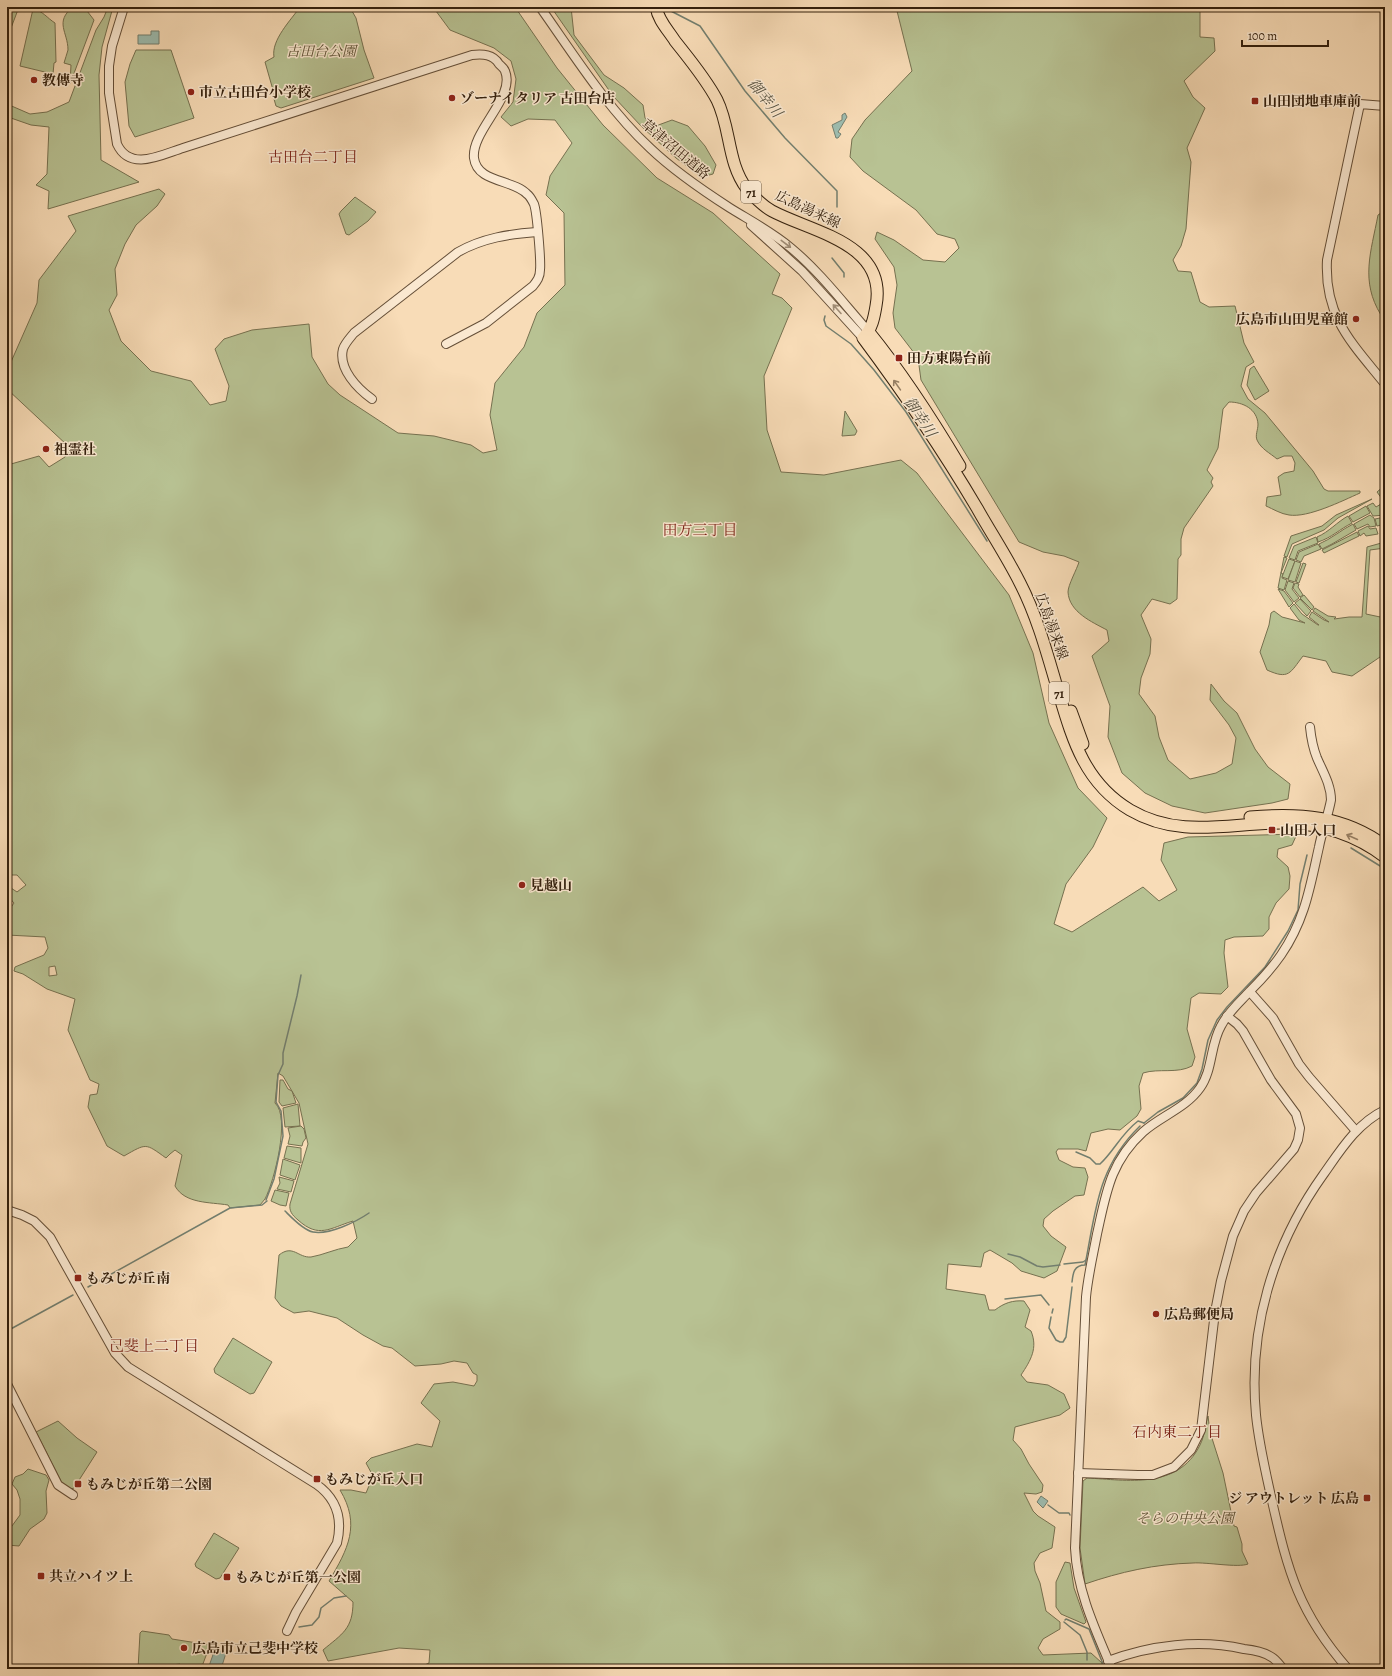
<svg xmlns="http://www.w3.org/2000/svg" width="1392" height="1676" font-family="Alegreya,'Noto Serif JP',serif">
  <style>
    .green { fill: #b8c293; stroke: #767150; fill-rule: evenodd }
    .water { fill: #9dbcaf; stroke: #737e6e }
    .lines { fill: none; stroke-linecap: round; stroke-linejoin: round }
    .stream { stroke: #737e6e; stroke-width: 1.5 }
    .tertiary-casing { stroke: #654f38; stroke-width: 10 }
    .primary-casing { stroke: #34200d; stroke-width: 13 }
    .tertiary { stroke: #fae8d0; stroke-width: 8 }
    .primary { stroke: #f8dcb7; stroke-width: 11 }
    .oneway { stroke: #a18e78 }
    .oneway2 { stroke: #967e62 }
    .poi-dot { fill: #8f2418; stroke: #fae8d0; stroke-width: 1.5 }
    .labels { text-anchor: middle; stroke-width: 3; stroke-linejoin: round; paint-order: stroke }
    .shield { fill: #fae8d0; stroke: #6f5c48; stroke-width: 1 }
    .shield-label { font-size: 13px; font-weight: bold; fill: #34200d }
    .park-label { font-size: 14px; font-style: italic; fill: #5c5135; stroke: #fae8d0 }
    .poi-label { font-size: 14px; font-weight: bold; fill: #34200d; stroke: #fae8d0; text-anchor: start }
    .street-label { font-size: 14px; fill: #34200d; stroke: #fae8d0 }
    .water-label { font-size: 15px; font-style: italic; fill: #544f3e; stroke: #fae8d0 }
    .neighbourhood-label { font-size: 15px; fill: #7a1f14; stroke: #fae8d0 }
  </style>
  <rect width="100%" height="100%" fill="#f8dcb7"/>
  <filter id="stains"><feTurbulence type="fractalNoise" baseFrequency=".005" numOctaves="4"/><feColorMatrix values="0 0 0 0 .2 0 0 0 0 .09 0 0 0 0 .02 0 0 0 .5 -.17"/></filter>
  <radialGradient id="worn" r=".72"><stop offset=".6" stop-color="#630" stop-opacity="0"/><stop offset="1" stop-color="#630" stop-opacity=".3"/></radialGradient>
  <g class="green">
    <path d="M7 7H19L11 28 7 27Z"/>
    <path d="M73 7H84L94 20 70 84 71 65 64 63C65 59 67 54 68 50 68 32 54 22 73 7Z"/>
    <path d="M108 7H113L102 47 99 75 101 160 139 182 48 209 49 191 36 185 47 174 49 127 31 125 8 117 7 104 30 114 47 112 69 102 96 30 104 17Z"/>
    <path d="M300 7H354L352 11 356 18 364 50 374 78 281 108 276 106 274 99 275 97 265 62 274 57C271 40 291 20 300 7Z"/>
    <path d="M433 7H515L557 68 603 125 657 178 713 213 780 274 772 294 782 298 792 308 764 376 767 430 781 472 824 475 901 460 917 473 1009 595 1033 653 1049 723 1078 788 1107 818 1093 847 1066 884 1054 924 1072 932 1143 887 1159 901 1177 890 1161 860 1164 843 1188 837 1297 834 1292 845 1278 849 1277 857 1288 867 1290 876 1289 889 1276 903 1269 917V929L1263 936 1234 937 1225 940 1224 953 1228 987 1221 994 1199 993 1191 998 1187 1029 1195 1057 1192 1066C1177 1074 1159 1068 1143 1073L1139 1086 1141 1109 1137 1116 1120 1130 1108 1129 1091 1133 1086 1151 1078 1149H1058L1056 1152 1059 1160 1073 1167 1085 1168 1088 1177 1084 1195 1075 1196 1053 1211 1044 1219 1043 1226 1051 1236 1066 1247 1057 1271 1044 1278 1021 1271 1012 1263 990 1250 984 1253 981 1267 948 1264 946 1289 985 1295 989 1310H995C1004 1303 1013 1300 1024 1301L1030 1310 1025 1327 1031 1331C1038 1348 1031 1360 1021 1375L1027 1382 1048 1385 1064 1394 1070 1408 1060 1415 1015 1427 1013 1440 1021 1449 1029 1464 1043 1485 1042 1492 1036 1494 1024 1493 1033 1511 1038 1516 1055 1527 1052 1548 1040 1553 1034 1563 1035 1571 1040 1583 1046 1611 1060 1622V1629L1043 1639 1038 1648 1043 1655 1091 1653 1102 1663 1101 1669H416L429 1663 430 1650 399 1648 328 1661 323 1650C342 1634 353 1629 353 1602L329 1581C348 1549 361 1525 340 1490H351L366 1493 373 1476 366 1463 371 1458 417 1444 432 1447 440 1421 421 1403 434 1384 453 1382 474 1386 477 1381V1375L473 1373 467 1363 454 1361 441 1364 415 1366 392 1348 383 1346 363 1335 337 1318 309 1311 294 1313 281 1306 275 1298 279 1255C293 1244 298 1258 311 1257 323 1255 335 1249 348 1247L357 1238 353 1221C330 1228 319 1239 298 1220 292 1215 289 1211 290 1204L308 1144 299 1103 283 1076 278 1073 275 1103C291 1117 274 1182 265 1199L260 1205 230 1208 228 1205C210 1202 185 1204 175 1186L182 1155 175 1150 170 1154 166 1158C145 1143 147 1143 124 1156L107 1146 88 1107 90 1095 97 1094 99 1084 90 1080 68 1030 75 999 47 989 23 974 14 971 15 967 44 955 48 948 45 937 7 935V913L14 903 7 895V469L11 464 39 456 49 467 65 457 68 446 7 389V371L37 303 39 280 76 231 68 216 159 189 165 194 157 206 136 225 125 244 115 269 117 295 109 310 121 341 151 371 191 381 210 405 226 401 229 386 215 349 224 339 252 330 309 324 312 357 328 384 340 395 398 433 434 436 471 445 483 453 497 450 490 415 495 383 524 347 537 313 565 285 564 213 546 195 550 176 572 143 555 120 528 119 511 126 501 117 513 102 516 79 511 61 494 48 450 30ZM8 875H17L26 885 17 892 11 888ZM55 966 57 975 49 976V967Z"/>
    <path d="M551 7H571L574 35 604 75 624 88 643 105 645 118 653 127 672 120 688 126 705 146 716 165 713 174 702 177 676 158 641 126 613 96Z"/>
    <path d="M896 7H1200V37L1214 38 1215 51 1184 81 1193 97 1205 108 1187 148 1191 162 1186 229 1181 246 1173 260 1178 271 1191 272 1200 302 1209 307 1235 306 1244 343 1254 362 1246 367 1241 386 1248 399 1265 413 1313 471 1324 489 1328 491H1360V493C1342 501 1308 518 1289 515 1281 514 1273 509 1266 506L1267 497 1281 495 1278 477 1284 473 1294 471 1295 463 1292 456H1284L1277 459C1270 453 1261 449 1257 440 1255 435 1258 430 1258 424 1257 409 1243 402 1229 402L1223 409 1218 448 1207 470 1213 478 1211 482 1213 486 1184 528 1181 539V555L1178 559 1177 599 1170 604 1152 599 1141 615 1151 639 1150 654 1141 678 1139 694 1155 716 1159 737 1168 760 1190 779 1216 773 1232 764 1236 738 1229 725 1210 700 1211 684 1224 701 1237 713 1255 749 1268 767 1290 784 1288 799 1272 803 1205 813 1172 806 1145 793 1122 773 1108 737 1110 706 1092 656 1109 641 1107 630C1092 622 1069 612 1068 592 1068 585 1077 569 1079 562L1064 556 1043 552 1019 542 921 380 918 358 895 328 893 313 897 285 894 267 875 239 877 232 894 240 923 260 945 262 959 248 955 239 937 234 916 210 863 171 850 157 852 139 865 120 912 71Z"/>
    <path d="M33 9C43 11 47 18 55 23L56 62 54 63 53 74 20 66Z"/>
    <path d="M136 50H171L194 118 135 137 129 126 125 82 130 64Z"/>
    <path d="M355 197 376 212 368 221 349 235 346 234 339 214 341 211Z"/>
    <path d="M1381 213H1385V315H1381C1360 281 1371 252 1378 215Z"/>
    <path d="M1254 366 1269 391 1255 400 1247 385 1250 369Z"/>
    <path d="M845 411 857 431 855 435 842 436Z"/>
    <path d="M1385 485V503L1377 492Z"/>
    <path d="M1372 499 1338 518 1324 530 1292 544 1287 557 1284 556 1291 536 1322 526 1336 515Z"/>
    <path d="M1373 503 1376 507 1381 504 1385 507V515L1373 516 1367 506Z"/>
    <path d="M1366 506 1370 513 1353 522 1349 516Z"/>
    <path d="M1370 515 1374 518 1376 526 1370 527 1368 524 1357 529 1354 524Z"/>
    <path d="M1348 516 1352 523C1340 529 1331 538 1318 542L1317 537C1329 532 1337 522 1348 516Z"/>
    <path d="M1385 517V524L1377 526 1375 519Z"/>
    <path d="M1353 524 1356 530 1332 544 1322 549 1319 544C1331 539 1341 530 1353 524Z"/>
    <path d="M1368 526 1370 529 1376 528 1378 534 1366 536 1364 533 1360 536 1358 531Z"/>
    <path d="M1357 532 1359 536 1324 553 1322 550Z"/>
    <path d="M1316 537 1318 543 1298 551 1295 560 1289 558 1294 546Z"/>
    <path d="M1385 542V548L1370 550 1366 614 1385 618V658L1380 657 1352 676 1332 672 1326 661 1303 656C1290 673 1289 680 1267 670L1260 652 1269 625 1271 613 1274 611 1282 617 1305 623 1299 620 1290 608 1294 604 1302 614 1318 625H1319L1309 617 1312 612 1324 620 1329 622 1313 611 1315 608 1328 616 1336 617 1334 619 1349 617H1362L1367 547Z"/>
    <path d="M1318 544 1321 549 1304 556 1301 562 1296 560 1299 552Z"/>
    <path d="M1284 557 1287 558 1281 573 1283 574 1282 578 1287 580 1284 590 1278 588Z"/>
    <path d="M1289 559 1295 561 1288 579 1282 577Z"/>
    <path d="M1295 561 1301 563 1295 582 1288 580Z"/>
    <path d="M1303 563 1306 564 1299 583 1296 582Z"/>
    <path d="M1288 581 1294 583 1292 589 1299 598 1294 602 1285 590Z"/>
    <path d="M1295 583 1299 584 1298 587 1303 595 1300 597 1293 588Z"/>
    <path d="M1278 589 1284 591 1293 603 1289 607Z"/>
    <path d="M1304 595 1314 607 1312 610 1300 598Z"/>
    <path d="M1300 599 1311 611 1307 616 1295 603Z"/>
    <path d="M280 1080H283L288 1089 292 1091 296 1103 282 1106 279 1102Z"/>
    <path d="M298 1104 300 1126 285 1127 283 1108Z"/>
    <path d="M301 1126 304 1129 306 1138 303 1142 302 1146 288 1144 290 1136 288 1128Z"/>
    <path d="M287 1146 301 1148V1163L284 1158Z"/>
    <path d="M283 1159 300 1165 295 1180 280 1175Z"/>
    <path d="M279 1177 294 1181 291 1192 277 1189 280 1183Z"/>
    <path d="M275 1190 289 1193 286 1206 280 1205 271 1201Z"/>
    <path d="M233 1338 272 1362 254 1393 250 1394 215 1373 214 1369Z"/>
    <path d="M1208 1416 1210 1432 1223 1473 1234 1526 1237 1527 1242 1544V1551L1248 1564C1238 1568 1207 1562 1193 1563 1155 1564 1120 1572 1085 1584L1080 1548 1083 1481 1087 1478C1127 1480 1178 1490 1200 1445 1205 1435 1205 1425 1208 1416Z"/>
    <path d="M58 1421 77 1438 97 1452 74 1488 71 1489 62 1483 36 1432Z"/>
    <path d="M28 1469 46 1475 49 1480 46 1491 47 1513 44 1519 30 1529 19 1546 7 1545V1530H9L20 1515V1499L17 1490 12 1484 15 1477 23 1474Z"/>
    <path d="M214 1533 239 1548 220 1578 216 1579 196 1567 195 1564Z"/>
    <path d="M1065 1562 1070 1563 1074 1588 1086 1622 1084 1624 1061 1614 1056 1607V1582Z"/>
    <path d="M142 1631 169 1635 172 1639 210 1645 201 1669H185L180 1664 171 1665 156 1669H138L140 1633Z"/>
  </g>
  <g class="water">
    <path d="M151 31H159V44H138V35H151Z"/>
    <path d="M845 113 847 117 838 132 841 134 838 138H836L832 125 842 120V115Z"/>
    <path d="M1041 1496 1048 1501 1043 1508 1037 1502Z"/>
    <path d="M215 1649 226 1653 221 1669H208Z"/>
  </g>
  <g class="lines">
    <g class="stream">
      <path d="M667 9 700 26 745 91 785 138 837 191V207"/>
      <path d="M832 258 844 273V277"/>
      <path d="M825 316 824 320 826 326 851 344 874 370 906 412 987 541"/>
      <path d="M1351 848 1385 869"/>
      <path d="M1144 1123 1158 1112 1183 1098 1197 1083 1202 1069 1208 1040 1217 1020 1227 1007 1265 967 1288 931 1298 910 1300 884 1307 855"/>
      <path d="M1076 1152 1090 1158 1096 1164H1100C1114 1151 1121 1134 1138 1121L1144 1123"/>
      <path d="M266 1200 274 1179 283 1136 281 1111 276 1102 278 1075 283 1064V1053L297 996 301 975"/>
      <path d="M285 1211C292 1218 303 1230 313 1232 329 1235 356 1222 369 1213"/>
      <path d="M1008 1254 1020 1257 1037 1266 1043 1267 1060 1265"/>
      <path d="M1064 1264 1083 1262 1086 1260"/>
      <path d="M1072 1282C1073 1273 1074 1265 1085 1265 1096 1210 1097 1168 1140 1126"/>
      <path d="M88 1287 230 1208 262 1205 267 1201"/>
      <path d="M1005 1299 1041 1295 1049 1305"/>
      <path d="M1052 1313 1053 1309"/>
      <path d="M1051 1317 1049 1328 1056 1340 1060 1342H1063L1066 1337 1072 1287"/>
      <path d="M7 1331 73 1295"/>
      <path d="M1048 1505 1059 1513H1069L1070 1515"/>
      <path d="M1065 1620 1066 1619 1089 1629 1105 1669"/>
      <path d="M1064 1622 1080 1635 1087 1652V1660"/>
      <path d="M299 1627 312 1625 319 1617 321 1608 334 1598 346 1596"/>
      <path d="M1087 1669V1665"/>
    </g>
    <g class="tertiary-casing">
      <g id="tertiary">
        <path d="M124 7 112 46 109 66V93L117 144C130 172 161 155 183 148L472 55C483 54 493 54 499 64 501 66 504 68 505 71 516 97 471 131 474 158 477 183 513 179 527 194 530 196 532 200 534 204 537 212 541 261 540 270 540 277 537 281 533 286L486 323 446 344"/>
        <path d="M540 7C574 55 607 108 650 148 674 171 702 190 730 208 751 221 772 232 791 248 820 272 844 304 869 332"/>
        <path d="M1385 106 1360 104 1327 260C1324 317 1352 343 1385 384"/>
        <path d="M751 225 802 271 863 338"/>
        <path d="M372 399C358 389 338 369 343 349 345 343 350 338 354 333L458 252C483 238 509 234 537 232"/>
        <path d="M1250 992 1273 1018 1299 1064 1309 1077 1356 1131"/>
        <path d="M7 1210 22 1215 34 1221 50 1237 115 1353 128 1367 316 1484C336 1498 343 1518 337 1543L296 1612 287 1631"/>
        <path d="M7 1384 58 1485 73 1495"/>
        <path d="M1078 1473 1138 1475H1153L1174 1467 1191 1450 1201 1430 1215 1312 1221 1281 1233 1236 1244 1211 1256 1193 1294 1149 1298 1140 1300 1128 1296 1114 1271 1080 1243 1031 1237 1024 1227 1016"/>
        <path d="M1108 1661C1151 1645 1199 1639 1244 1649 1254 1650 1265 1652 1273 1658 1277 1661 1280 1665 1283 1669"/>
        <path d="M1112 1669C1095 1629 1077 1591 1075 1548L1086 1297C1088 1276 1093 1255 1097 1234 1106 1194 1110 1162 1143 1132 1161 1116 1186 1108 1200 1088 1213 1070 1210 1045 1221 1026 1228 1012 1240 1002 1250 991 1261 980 1272 968 1281 955 1305 920 1310 887 1319 847 1322 831 1328 816 1331 800 1331 785 1323 772 1317 758 1313 748 1311 737 1310 727"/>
        <path d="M1348 1669C1299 1613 1288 1572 1272 1501 1266 1473 1259 1445 1256 1415 1248 1329 1273 1245 1323 1175 1340 1151 1357 1123 1385 1110"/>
      </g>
    </g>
    <g class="primary-casing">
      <g id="primary">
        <path d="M656 7C658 20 668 30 675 41 690 60 706 79 717 100 731 128 727 163 747 189 754 197 763 206 772 211 811 232 888 243 876 306 874 318 872 329 863 338 904 393 942 449 977 508 991 533 1007 557 1020 583 1038 618 1048 657 1059 694 1073 741 1085 783 1130 810 1181 840 1232 822 1286 823 1323 824 1356 835 1385 857"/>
        <path d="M869 332C903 374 932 419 960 466"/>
        <path d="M1071 711 1083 744"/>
        <path d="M1250 817C1299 813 1344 815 1385 846"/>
      </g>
    </g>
    <use href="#tertiary" class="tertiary"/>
    <use href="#primary" class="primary"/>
  </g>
  <defs><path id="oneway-shaft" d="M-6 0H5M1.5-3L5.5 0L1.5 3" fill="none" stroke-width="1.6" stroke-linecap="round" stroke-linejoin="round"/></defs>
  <g class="oneway">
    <use href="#oneway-shaft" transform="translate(786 244) rotate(37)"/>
    <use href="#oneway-shaft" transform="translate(837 309) rotate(-132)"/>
  </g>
  <g class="oneway2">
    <use href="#oneway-shaft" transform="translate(897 385) rotate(-125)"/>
    <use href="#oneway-shaft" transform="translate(1352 837) rotate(-156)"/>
  </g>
  <g class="poi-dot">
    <circle cx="34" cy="80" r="4"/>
    <circle cx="191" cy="92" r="4"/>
    <circle cx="452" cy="98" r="4"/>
    <rect x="1251" y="97" width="8" height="8" rx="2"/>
    <circle cx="1356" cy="319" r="4"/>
    <rect x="895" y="354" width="8" height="8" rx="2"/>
    <circle cx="46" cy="449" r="4"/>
    <rect x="1268" y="826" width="8" height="8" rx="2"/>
    <circle cx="522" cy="885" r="4"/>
    <rect x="74" y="1274" width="8" height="8" rx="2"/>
    <circle cx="1156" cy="1314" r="4"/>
    <rect x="313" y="1475" width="8" height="8" rx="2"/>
    <rect x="74" y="1480" width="8" height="8" rx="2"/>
    <rect x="1363" y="1494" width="8" height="8" rx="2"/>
    <rect x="37" y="1572" width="8" height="8" rx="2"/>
    <rect x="223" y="1573" width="8" height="8" rx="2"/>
    <circle cx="184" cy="1648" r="4"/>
  </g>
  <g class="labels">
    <g class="shield">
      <rect x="741" y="181" width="20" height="22" rx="3"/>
      <rect x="1049" y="682" width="20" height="22" rx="3"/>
    </g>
    <g class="shield-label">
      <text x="751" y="197">71</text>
      <text x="1059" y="698">71</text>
    </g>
    <g class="park-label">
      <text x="321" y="56">古田台公園</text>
      <text x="1185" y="1523">そらの中央公園</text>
    </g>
    <g class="poi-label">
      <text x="42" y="85">教傳寺</text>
      <text x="199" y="97">市立古田台小学校</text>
      <text x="460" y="103">ゾーナイタリア 古田台店</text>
      <text x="1263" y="106">山田団地車庫前</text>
      <text x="1348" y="324" text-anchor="end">広島市山田児童館</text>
      <text x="907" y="363">田方東陽台前</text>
      <text x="54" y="454">祖霊社</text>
      <text x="1280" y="835">山田入口</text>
      <text x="530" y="890">見越山</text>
      <text x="86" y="1283">もみじが丘南</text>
      <text x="1164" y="1319">広島郵便局</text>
      <text x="325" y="1484">もみじが丘入口</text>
      <text x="86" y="1489">もみじが丘第二公園</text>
      <text x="1359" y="1503" text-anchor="end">ジ アウトレット 広島</text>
      <text x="49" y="1581">共立ハイツ上</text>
      <text x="235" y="1582">もみじが丘第一公園</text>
      <text x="192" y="1653">広島市立己斐中学校</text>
    </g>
    <g class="street-label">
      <text transform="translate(676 149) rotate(40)" y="5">草津沼田道路</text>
      <text transform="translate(808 209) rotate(25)" y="5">広島湯来線</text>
      <text transform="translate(1052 626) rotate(70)" y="5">広島湯来線</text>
    </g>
    <g class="water-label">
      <text transform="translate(765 98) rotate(51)" y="5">御幸川</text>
      <text transform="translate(920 417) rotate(56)" y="5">御幸川</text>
    </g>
    <g class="neighbourhood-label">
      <text x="313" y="162">古田台二丁目</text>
      <text x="700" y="535">田方三丁目</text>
      <text x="154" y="1351">己斐上二丁目</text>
      <text x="1177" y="1437">石内東二丁目</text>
    </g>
  </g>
  <rect width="1392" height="1676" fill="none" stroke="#f8dcb7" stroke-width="24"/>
  <rect x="8" y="8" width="1376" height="1660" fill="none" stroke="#34200d" stroke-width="2"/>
  <rect x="12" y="12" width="1368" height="1652" fill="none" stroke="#34200d"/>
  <path d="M1242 40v6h86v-6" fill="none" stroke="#34200d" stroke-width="2"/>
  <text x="1248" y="40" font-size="12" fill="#34200d" stroke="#fae8d0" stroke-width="3" paint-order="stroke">100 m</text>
  <rect width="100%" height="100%" filter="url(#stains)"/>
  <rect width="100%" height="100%" fill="url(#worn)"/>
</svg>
